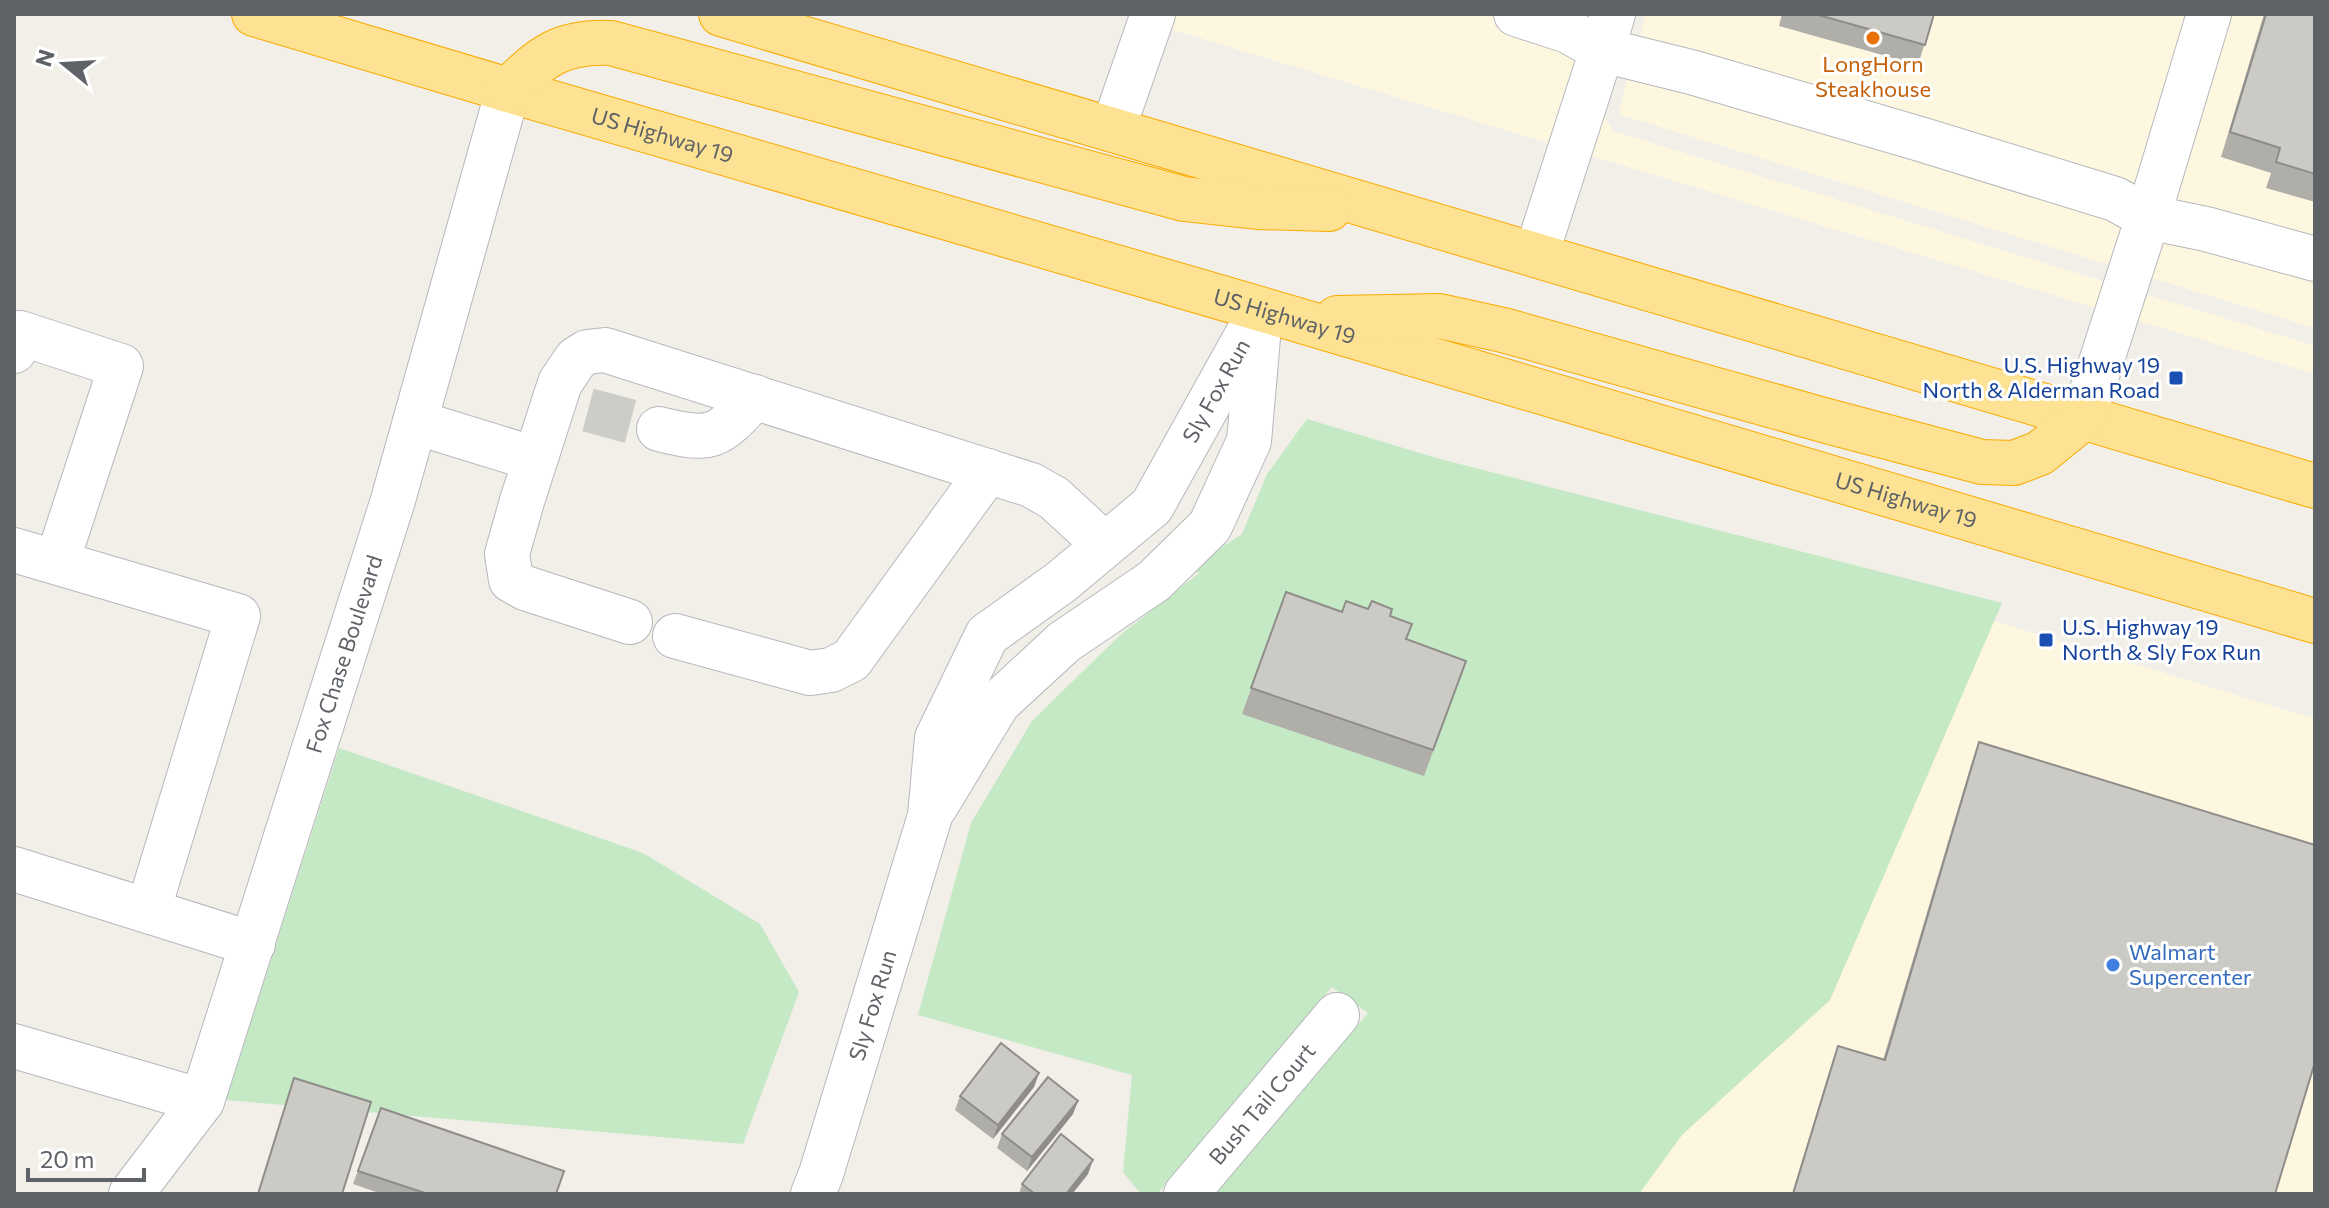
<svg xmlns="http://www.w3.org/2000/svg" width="2329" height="1208" font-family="Commissioner,sans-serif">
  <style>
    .commercial { fill: #fef7e0 }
    .green { fill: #c5e8c5 }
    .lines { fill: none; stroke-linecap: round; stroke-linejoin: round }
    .minor-tunnel { stroke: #ccccc8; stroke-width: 44; stroke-dasharray: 44 22; stroke-linecap: butt }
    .minor-casing { stroke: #b5b8bc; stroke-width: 46 }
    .highway-casing { stroke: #f9ab00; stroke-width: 46 }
    .minor { stroke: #fff; stroke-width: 44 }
    .highway { stroke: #fde293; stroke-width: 44 }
    .wall { fill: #afaea9 }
    .shaded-wall { fill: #8f8d8a }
    .building { fill: #cccac5; stroke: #8f8d8a; stroke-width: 2 }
    .food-dot { fill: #e8710a; stroke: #fff; stroke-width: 3 }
    .transit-dot { fill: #1a4fb4; stroke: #fff; stroke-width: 3 }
    .shop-dot { fill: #3f7fe0; stroke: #fff; stroke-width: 3 }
    .labels { text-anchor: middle; stroke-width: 6; stroke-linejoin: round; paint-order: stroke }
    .food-label { font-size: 22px; fill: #c56008; stroke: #fff }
    .street-label { font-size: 22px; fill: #5f6368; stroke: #fff }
    .transit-label { font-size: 22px; fill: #164399; stroke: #fff; text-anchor: end }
    .shop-label { font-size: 22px; fill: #366cbe; stroke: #fff; text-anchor: start }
  </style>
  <rect width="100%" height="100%" fill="#f1efe8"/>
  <g class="commercial">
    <path d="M1120 14H1626L1600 109 1613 131 2315 346V374Z"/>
    <path d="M1646 14H2315V328L1618 114Z"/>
    <path d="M1994 621 2315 719V1194H1639L1682 1135 1830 1000Z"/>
  </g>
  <g class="green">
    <path d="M1307 419 1440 459 2002 603 1830 1000 1682 1135 1639 1194H1215L1368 1013 1332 987 1157 1194H1141L1123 1172 1132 1075 918 1015 971 823 1032 721 1119 636 1199 573 1195 571 1214 552 1242 534 1267 474Z"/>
    <path d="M339 748 643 853 760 924 799 992 743 1144 226 1100Z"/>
  </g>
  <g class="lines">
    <path class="minor-tunnel" d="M588 410 659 429"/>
    <g class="minor-casing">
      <g id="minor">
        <path d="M1516 14 1568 31 1602 50 1613 14"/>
        <path d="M2209 14 2148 217 2206 229 2315 259"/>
        <path d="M1113 129 1153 14"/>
        <path d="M1536 255 1602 50 1691 72 1920 139 2115 199 2148 217 2083 418"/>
        <path d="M14 351 20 333 121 366 57 562"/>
        <path d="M415 422 535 459"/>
        <path d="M659 429C714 443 718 437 755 397"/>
        <path d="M14 550 238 616 148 911"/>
        <path d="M630 622 525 588 511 580 507 554 522 501 560 383 576 359 587 352 605 350 1031 485 1054 498 1105 545"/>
        <path d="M675 636 810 673 831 670 851 660 988 471"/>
        <path d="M935 807 998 703 1064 642 1154 581 1210 526 1249 441 1259 326"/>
        <path d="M14 869 253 944"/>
        <path d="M14 1046 202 1101"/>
        <path id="s1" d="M131 1194 202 1101 393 500 508 90"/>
        <path id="s2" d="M813 1194 821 1174 930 816 937 738 987 635 1061 582 1152 506 1261 310"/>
        <path id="s3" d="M1186 1194 1337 1015"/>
      </g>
    </g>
    <g class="highway-casing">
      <g id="highway">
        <path id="s4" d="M254 14 508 90 1298 320 2315 621"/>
        <path d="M721 14 2315 486"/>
        <path d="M508 90C543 56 560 41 611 43L1184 199 1257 207 1329 209"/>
        <path d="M1337 318 1439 316 1503 330 1827 421 1982 462 2014 463 2040 453 2083 418"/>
      </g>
    </g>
    <use href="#minor" class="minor"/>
    <use href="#highway" class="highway"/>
  </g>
  <g class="wall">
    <path d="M1782 14H1934L1918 65 1779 26Z"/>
    <path d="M2264 14H2315V202L2266 188 2271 173 2221 157Z"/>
    <path d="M1286 592 1342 612 1368 609 1390 616 1406 639 1466 661 1424 776 1242 714Z"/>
    <path d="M1979 742 2275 1194H1792L1829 1072 1838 1046 1883 1060 1970 768Z"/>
    <path d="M1039 1073 1034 1087 993 1139 955 1110 960 1096Z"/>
    <path d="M381 1108 556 1194H382L353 1184Z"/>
    <path d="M1073 1114 1027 1171 997 1148 1002 1134Z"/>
    <path d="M1088 1174 1072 1194H1019L1022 1184Z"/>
  </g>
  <g class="shaded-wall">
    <path d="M1039 1073 1034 1087 993 1139 998 1125Z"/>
    <path d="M1078 1101 1073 1114 1027 1171 1032 1157Z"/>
    <path d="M1093 1160 1088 1174 1072 1194H1066Z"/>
  </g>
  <g class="building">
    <path d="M1815 14H1934L1925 45Z"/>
    <path d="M2266 14H2315V174L2276 162 2280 148 2230 132Z"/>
    <path d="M1286 592 1342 612 1346 601 1368 609 1372 601 1392 609 1390 616 1412 624 1406 639 1466 661 1433 750 1251 688Z"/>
    <path d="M1979 742 2315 845V1062L2275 1194H1793L1838 1046 1885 1060Z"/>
    <path d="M1001 1043 1039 1073 998 1125 960 1096Z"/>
    <path d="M1048 1077 1078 1101 1032 1157 1002 1134Z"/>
    <path d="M294 1078 371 1102 342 1194H258Z"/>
    <path d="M381 1108 564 1171 556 1194H428L358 1171Z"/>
    <path d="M1061 1134 1093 1160 1066 1194H1035L1022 1184Z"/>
  </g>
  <circle class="food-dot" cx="1873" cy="38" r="8"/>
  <g class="transit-dot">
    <rect x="2168" y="370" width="16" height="16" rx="4"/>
    <rect x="2038" y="632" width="16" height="16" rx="4"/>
  </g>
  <circle class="shop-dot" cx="2113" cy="965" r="8"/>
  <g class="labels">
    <g class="food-label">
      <text x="1873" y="72">LongHorn<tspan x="1873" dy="25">Steakhouse</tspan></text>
    </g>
    <g class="street-label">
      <text dy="8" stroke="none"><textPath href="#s4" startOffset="426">US Highway 19</textPath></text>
      <text dy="8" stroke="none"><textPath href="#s4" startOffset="1074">US Highway 19</textPath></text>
      <text dy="8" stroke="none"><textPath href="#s2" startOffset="930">Sly Fox Run</textPath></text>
      <text dy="8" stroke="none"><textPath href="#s4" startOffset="1722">US Highway 19</textPath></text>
      <text dy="8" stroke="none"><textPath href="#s1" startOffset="586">Fox Chase Boulevard</textPath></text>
      <text dy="8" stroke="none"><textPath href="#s2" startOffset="198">Sly Fox Run</textPath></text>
      <text dy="8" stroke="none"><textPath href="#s3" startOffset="118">Bush Tail Court</textPath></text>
    </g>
    <g class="transit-label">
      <text x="2160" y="373">U.S. Highway 19<tspan x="2160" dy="25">North &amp; Alderman Road</tspan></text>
      <text x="2062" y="635" text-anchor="start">U.S. Highway 19<tspan x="2062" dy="25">North &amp; Sly Fox Run</tspan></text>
    </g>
    <g class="shop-label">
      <text x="2129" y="960">Walmart<tspan x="2129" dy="25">Supercenter</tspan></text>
    </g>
  </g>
  <rect width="2329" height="1208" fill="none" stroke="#5f6368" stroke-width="32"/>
  <g transform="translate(64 64) rotate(288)" stroke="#ffffff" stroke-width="6" paint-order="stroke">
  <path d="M0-6L14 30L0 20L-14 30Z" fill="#5f6368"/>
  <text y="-12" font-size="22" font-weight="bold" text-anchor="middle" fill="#5f6368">N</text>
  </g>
  <path d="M28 1168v12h116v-12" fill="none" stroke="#5f6368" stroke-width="4"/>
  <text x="40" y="1168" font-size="24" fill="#5f6368" stroke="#ffffff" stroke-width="6" paint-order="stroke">20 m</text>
</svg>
